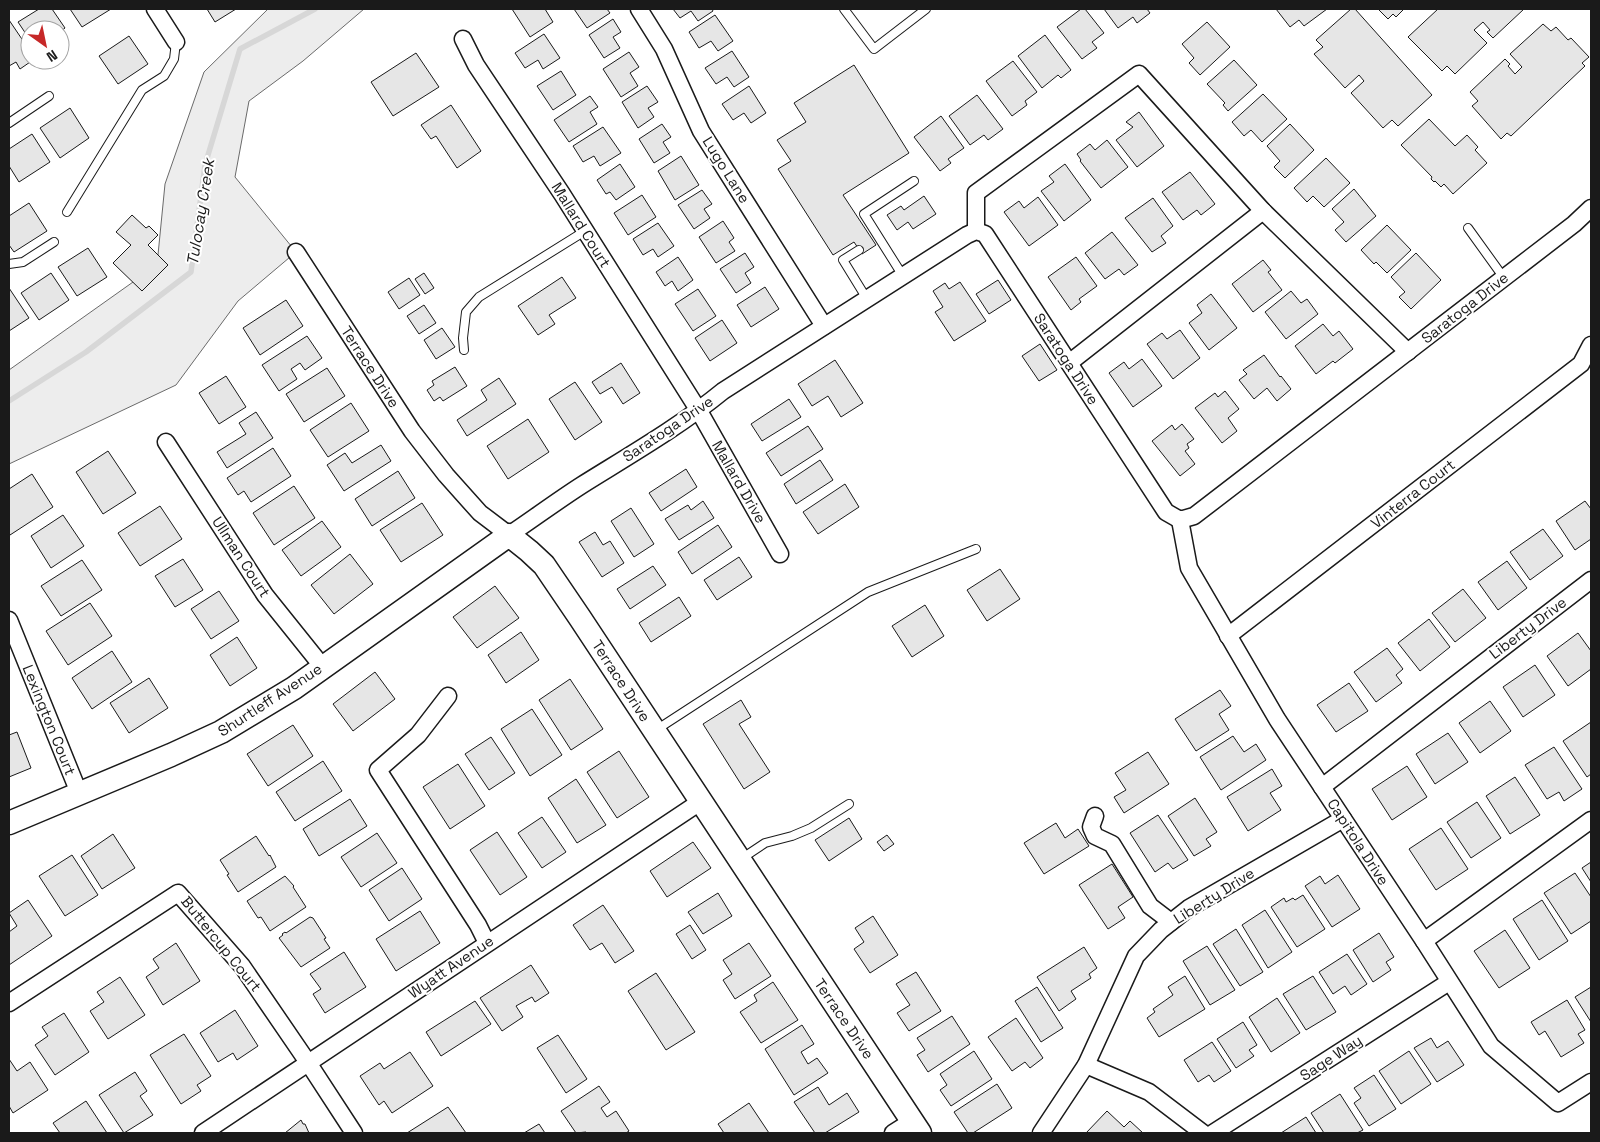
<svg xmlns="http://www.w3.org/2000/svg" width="1600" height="1142" font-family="'Space Grotesk',sans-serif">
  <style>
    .green { fill: #ededed; stroke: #6a6a6a }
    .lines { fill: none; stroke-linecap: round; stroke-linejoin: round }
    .stream { stroke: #d7d7d7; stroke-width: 5.5 }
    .building { fill: #e6e6e6; stroke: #1a1a1a }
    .lane-casing { stroke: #1a1a1a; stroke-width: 10 }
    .street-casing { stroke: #1a1a1a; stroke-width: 19 }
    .secondary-casing { stroke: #1a1a1a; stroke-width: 25 }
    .lane { stroke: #fff; stroke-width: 8 }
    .street { stroke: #fff; stroke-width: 16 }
    .secondary { stroke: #fff; stroke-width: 22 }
    .labels { text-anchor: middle; stroke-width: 4; stroke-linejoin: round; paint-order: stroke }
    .street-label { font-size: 15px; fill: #1a1a1a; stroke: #fff }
    .water-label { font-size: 16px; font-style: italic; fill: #1a1a1a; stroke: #fff }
  </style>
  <rect width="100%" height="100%" fill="#fff"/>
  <path class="green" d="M268 9H364L303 61 249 101 235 177 296 252 238 301 176 385 9 464V370L157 265 165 184 204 72Z"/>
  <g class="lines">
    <path class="stream" d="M9 401 86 352 191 272 205 165 240 49 315 9"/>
  </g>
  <g class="building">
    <path d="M39 9H52L65 28 60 32V30H30V40L18 22Z"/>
    <path d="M70 9H111L82 27Z"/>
    <path d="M207 9H236L215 22Z"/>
    <path d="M512 9H545L553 22 530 37Z"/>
    <path d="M574 9H607L610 13 587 28Z"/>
    <path d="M673 9H712L713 11 698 21 691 11 680 18Z"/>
    <path d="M1081 9H1085L1104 33 1092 42 1097 48 1082 59 1057 27Z"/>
    <path d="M1104 9H1147L1150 13 1137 23 1133 17 1118 28Z"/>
    <path d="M1276 9H1327L1304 26 1299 20 1290 27Z"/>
    <path d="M1351 9H1355L1432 95 1398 126 1392 120 1383 128 1351 93 1364 81 1359 75 1345 88 1314 54 1323 47 1316 40Z"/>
    <path d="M1378 9H1404L1396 17 1393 14 1388 19Z"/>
    <path d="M1438 9H1524L1493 38 1487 32 1490 30 1483 22 1474 30 1487 43 1455 74 1447 66 1442 71 1408 37Z"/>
    <path d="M715 15 733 41 718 51 711 41 699 48 689 32Z"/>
    <path d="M613 19 621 32 613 37 620 48 604 58 589 35Z"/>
    <path d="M9 20 30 51V60H33L20 69 16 62 9 66Z"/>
    <path d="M1207 22 1230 47 1200 75 1189 63 1194 58 1182 44Z"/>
    <path d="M1543 24 1551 31 1556 27 1568 40 1571 38 1589 57 1582 63 1585 66 1511 136 1507 133 1501 139 1472 106 1478 101 1470 92 1505 59 1510 64 1508 66 1515 74 1522 67 1510 54Z"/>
    <path d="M544 34 560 58 543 69 538 60 525 68 515 53Z"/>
    <path d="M1045 35 1071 70 1061 78 1058 75 1042 88 1018 56Z"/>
    <path d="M129 36 148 64 118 84 99 56Z"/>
    <path d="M732 51 749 77 734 87 727 77 716 84 705 68Z"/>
    <path d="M629 52 639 67 630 73 638 86 621 97 603 69Z"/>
    <path d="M416 53 439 87 393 116 371 82Z"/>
    <path d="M1234 60 1257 85 1228 111 1223 105 1225 103 1207 84Z"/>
    <path d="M1013 61 1037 92 1025 101 1027 105 1012 116 986 81Z"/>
    <path d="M854 65 909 153 843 195 876 245 862 254 854 242 833 255 778 169 791 161 777 140 806 122 794 103Z"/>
    <path d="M561 71 576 95 553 110 537 86Z"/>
    <path d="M647 86 658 102 648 108 654 117 638 128 622 102Z"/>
    <path d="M749 86 766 113 751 123 744 113 733 120 722 104Z"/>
    <path d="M1263 94 1287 119 1262 142 1251 130 1244 136 1232 122Z"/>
    <path d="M977 95 1003 129 988 140 984 135 970 145 949 116Z"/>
    <path d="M590 96 598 107 590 112 597 124 569 142 554 120Z"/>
    <path d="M451 105 481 151 457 168 436 136 431 139 421 125Z"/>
    <path d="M70 108 89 138 60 158 40 128Z"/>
    <path d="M1139 112 1164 146 1137 167 1116 140 1133 127 1126 122Z"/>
    <path d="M941 116 964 148 948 159 951 163 940 171 914 137Z"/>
    <path d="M1429 119 1455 146 1467 135 1478 147 1475 150 1487 163 1453 194 1444 184 1441 187 1435 181 1434 182 1431 179 1432 177 1401 145Z"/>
    <path d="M662 124 671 137 663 142 670 153 654 163 639 139Z"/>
    <path d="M1290 124 1314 150 1285 178 1274 167 1280 161 1267 146Z"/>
    <path d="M603 127 621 153 600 166 594 156 583 162 573 146Z"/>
    <path d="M32 134 50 162 19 182 9 166V149Z"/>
    <path d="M1107 140 1128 167 1101 188 1080 161 1081 160 1077 154 1090 144 1095 150Z"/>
    <path d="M681 156 699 185 675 200 658 171Z"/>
    <path d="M1326 158 1350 183 1324 207 1313 196 1307 202 1294 188Z"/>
    <path d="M620 164 635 187 616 200 610 192 606 194 597 180Z"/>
    <path d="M1065 164 1091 200 1064 221 1041 191 1054 182 1049 176Z"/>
    <path d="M1190 172 1215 204 1201 215 1197 210 1183 220 1162 192Z"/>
    <path d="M1354 189 1376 216 1346 242 1335 230 1344 222 1332 209Z"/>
    <path d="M702 190 712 204 704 209 710 218 694 229 678 205Z"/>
    <path d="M642 195 656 217 628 235 614 213Z"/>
    <path d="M924 196 936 214 913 229 908 222 897 230 887 215 901 206 904 210Z"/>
    <path d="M1038 197 1058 225 1029 246 1004 212 1019 201 1024 208Z"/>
    <path d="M1153 198 1173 226 1161 236 1166 243 1152 252 1125 218Z"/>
    <path d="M29 203 47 231 14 252 9 245V216Z"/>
    <path d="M132 215 146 228 149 226 158 235 148 245 168 265 142 291 113 263 131 245 116 232Z"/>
    <path d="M723 221 734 238 729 242 735 251 716 263 699 237Z"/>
    <path d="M658 223 674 246 658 257 653 249 643 255 633 239Z"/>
    <path d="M1387 225 1411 250 1387 273 1376 262 1374 264 1361 250Z"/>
    <path d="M1112 232 1138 265 1124 275 1119 269 1105 279 1085 253Z"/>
    <path d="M88 248 107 277 77 296 58 267Z"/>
    <path d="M745 253 754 267 745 273 751 283 736 293 720 269Z"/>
    <path d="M1416 253 1441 280 1411 309 1399 297 1405 292 1391 277Z"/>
    <path d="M678 257 693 280 678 291 672 281 665 286 656 272Z"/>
    <path d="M1076 257 1097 286 1079 299 1081 302 1071 310 1048 277Z"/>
    <path d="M1263 260 1271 270 1268 272 1282 290 1253 312 1232 284Z"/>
    <path d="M51 273 69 300 39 320 21 293Z"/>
    <path d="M424 273 434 288 425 294 415 279Z"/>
    <path d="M562 277 576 298 549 315 555 324 538 335 518 306Z"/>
    <path d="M409 278 420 295 399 309 388 292Z"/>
    <path d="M998 280 1011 300 989 314 976 294Z"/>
    <path d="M960 282 986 321 954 341 935 312 943 307 933 291 945 283 949 289Z"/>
    <path d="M765 287 779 309 751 327 737 305Z"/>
    <path d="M9 288 29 318 9 331Z"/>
    <path d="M698 289 716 316 693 331 675 304Z"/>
    <path d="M1291 291 1301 303 1307 299 1318 314 1286 339 1265 312Z"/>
    <path d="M1211 294 1237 328 1209 350 1189 323 1202 313 1197 305Z"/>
    <path d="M286 300 303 326 260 355 243 328Z"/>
    <path d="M424 305 436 323 419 334 407 316Z"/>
    <path d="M722 320 737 343 710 361 695 338Z"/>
    <path d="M1323 324 1333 336 1339 331 1353 349 1335 363 1333 361 1316 374 1295 346Z"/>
    <path d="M442 328 455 347 436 359 424 340Z"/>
    <path d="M1180 330 1200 358 1173 379 1147 344 1162 333 1167 339Z"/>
    <path d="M307 336 322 358 305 370 300 363 291 369 297 379 279 391 262 365Z"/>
    <path d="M1040 344 1057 370 1039 381 1022 356Z"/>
    <path d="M1264 355 1280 377 1281 376 1291 389 1277 401 1267 388 1254 399 1239 380 1247 374 1243 370Z"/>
    <path d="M1142 359 1162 386 1133 407 1109 373 1124 362 1129 369Z"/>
    <path d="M835 360 863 403 841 417 828 396 812 406 798 384Z"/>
    <path d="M621 363 640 393 623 404 612 387 600 394 592 382Z"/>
    <path d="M455 367 467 386 443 401 440 397 434 401 427 390 434 385 432 381Z"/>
    <path d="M327 368 345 396 304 422 286 394Z"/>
    <path d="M226 376 246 407 219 424 199 393Z"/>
    <path d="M499 378 516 404 467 436 457 420 487 400 481 390Z"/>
    <path d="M575 382 602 422 575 440 549 399Z"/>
    <path d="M1225 391 1239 409 1228 418 1237 431 1222 443 1195 408 1215 393 1218 397Z"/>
    <path d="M789 399 801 417 762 441 751 424Z"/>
    <path d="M351 403 369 431 328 457 310 430Z"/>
    <path d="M256 412 273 438 227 468 217 452 246 434 239 423Z"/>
    <path d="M528 419 549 452 508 479 487 446Z"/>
    <path d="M1182 424 1194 439 1187 444 1189 448 1185 451 1195 464 1180 476 1152 441 1172 425 1175 430Z"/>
    <path d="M808 426 823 449 781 476 766 453Z"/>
    <path d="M381 445 391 461 344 491 327 465 345 453 352 463Z"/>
    <path d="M273 448 291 476 251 502 244 491 238 495 227 478Z"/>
    <path d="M108 451 136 493 103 514 76 472Z"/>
    <path d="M820 460 833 480 796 504 784 484Z"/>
    <path d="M686 469 697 487 661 511 649 493Z"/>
    <path d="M398 471 415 498 372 526 355 499Z"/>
    <path d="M32 474 53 507 10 535 9 533V489Z"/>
    <path d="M845 484 859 507 818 534 803 512Z"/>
    <path d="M294 486 315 518 274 545 253 513Z"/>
    <path d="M703 501 714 518 679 540 665 519 688 505 691 510Z"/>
    <path d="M1585 501 1591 509V539L1575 550 1556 521Z"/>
    <path d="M422 503 443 535 401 562 380 530Z"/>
    <path d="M160 506 182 539 140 566 118 533Z"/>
    <path d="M631 508 654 544 634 557 611 521Z"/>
    <path d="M63 515 84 546 51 568 31 536Z"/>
    <path d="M322 521 341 547 301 576 282 550Z"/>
    <path d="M718 525 732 547 692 574 678 552Z"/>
    <path d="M1543 529 1563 556 1530 580 1510 552Z"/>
    <path d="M595 532 603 545 610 541 624 563 602 577 579 542Z"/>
    <path d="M350 554 373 584 334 614 311 585Z"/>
    <path d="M739 557 752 577 717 600 704 580Z"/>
    <path d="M183 559 203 590 175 607 155 576Z"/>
    <path d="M82 560 102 590 61 616 41 586Z"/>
    <path d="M1507 561 1527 588 1498 610 1478 582Z"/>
    <path d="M653 566 666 585 630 609 617 589Z"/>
    <path d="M1000 569 1020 599 987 621 967 590Z"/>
    <path d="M495 586 519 618 477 648 453 617Z"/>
    <path d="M1463 589 1486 618 1455 642 1432 613Z"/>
    <path d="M219 591 239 621 211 639 191 609Z"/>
    <path d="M679 597 691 616 651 642 639 623Z"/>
    <path d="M90 603 112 636 68 665 46 631Z"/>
    <path d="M925 605 944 636 912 657 892 626Z"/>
    <path d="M1429 619 1450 647 1420 671 1398 643Z"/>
    <path d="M521 632 539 660 506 683 488 655Z"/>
    <path d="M1578 633 1591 651V669L1568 686 1547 656Z"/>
    <path d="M237 637 257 668 230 686 210 655Z"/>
    <path d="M1387 648 1403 669 1396 675 1402 683 1376 702 1354 672Z"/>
    <path d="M112 651 132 682 92 709 72 678Z"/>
    <path d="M1535 665 1555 695 1523 717 1503 687Z"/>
    <path d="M375 672 395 699 353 731 333 704Z"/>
    <path d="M149 678 168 708 129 733 110 703Z"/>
    <path d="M570 679 603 729 571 750 539 700Z"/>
    <path d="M1349 683 1368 711 1336 732 1317 705Z"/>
    <path d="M1220 690 1231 706 1219 714 1229 730 1196 751 1175 719Z"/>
    <path d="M741 700 751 717 739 724 770 772 744 789 703 724Z"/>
    <path d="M1490 701 1511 731 1480 753 1459 723Z"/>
    <path d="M532 709 562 755 530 776 501 729Z"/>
    <path d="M1591 722V774L1587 777 1563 741Z"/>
    <path d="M293 725 313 756 268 786 247 754Z"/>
    <path d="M17 732 31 768 9 777V735Z"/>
    <path d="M1448 733 1468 762 1435 784 1416 754Z"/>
    <path d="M1233 736 1244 752 1256 744 1266 760 1221 790 1200 757Z"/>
    <path d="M491 737 515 773 489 790 465 754Z"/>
    <path d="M1554 747 1582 789 1564 801 1559 792 1547 799 1525 765Z"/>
    <path d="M619 751 649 797 617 818 587 772Z"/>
    <path d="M1148 752 1169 784 1124 813 1114 797 1126 790 1115 773Z"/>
    <path d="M323 761 342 791 295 821 276 792Z"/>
    <path d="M458 764 485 806 450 829 423 787Z"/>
    <path d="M1407 766 1427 797 1392 820 1372 789Z"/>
    <path d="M1272 769 1282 786 1270 793 1281 810 1248 831 1227 797Z"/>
    <path d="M1515 777 1540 815 1510 834 1486 796Z"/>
    <path d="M576 779 606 825 577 843 548 798Z"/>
    <path d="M1195 798 1217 832 1206 839 1211 846 1194 856 1168 816Z"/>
    <path d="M350 799 367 826 319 856 303 829Z"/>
    <path d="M1477 802 1501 838 1471 858 1447 822Z"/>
    <path d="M1158 815 1188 860 1173 869 1168 863 1155 872 1130 833Z"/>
    <path d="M542 817 566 852 542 868 518 833Z"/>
    <path d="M849 818 862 839 829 861 815 840Z"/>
    <path d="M1056 823 1065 838 1078 829 1089 846 1044 874 1024 843Z"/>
    <path d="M1441 828 1468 869 1436 890 1409 849Z"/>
    <path d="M497 832 527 877 500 895 470 850Z"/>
    <path d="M377 833 397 863 361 887 341 857Z"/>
    <path d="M113 834 135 868 102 889 81 856Z"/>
    <path d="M887 835 894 844 884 851 877 842Z"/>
    <path d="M256 836 269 856 270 855 276 867 238 892 227 875 229 874 220 860Z"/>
    <path d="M693 842 711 868 667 897 650 871Z"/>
    <path d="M72 855 98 895 65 916 39 876Z"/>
    <path d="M1591 862V882L1582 868Z"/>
    <path d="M1112 864 1133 897 1118 907 1125 918 1108 929 1079 885Z"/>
    <path d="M402 868 422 899 389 921 369 890Z"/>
    <path d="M1575 873 1591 897V921L1571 934 1544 893Z"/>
    <path d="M1338 875 1360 909 1332 927 1305 886 1320 876 1325 884Z"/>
    <path d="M285 876 294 886 293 887 306 907 270 931 261 917 258 918 247 901Z"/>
    <path d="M718 893 732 916 703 934 688 912Z"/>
    <path d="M1303 895 1325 929 1297 947 1271 907 1284 898 1286 902 1293 898 1295 900Z"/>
    <path d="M28 900 52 936 9 965V932L17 926 9 913Z"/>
    <path d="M1542 900 1568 941 1539 960 1513 919Z"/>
    <path d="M603 905 634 951 615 963 602 943 590 950 573 925Z"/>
    <path d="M1265 910 1292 952 1268 968 1242 925Z"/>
    <path d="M420 911 440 943 396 971 376 939Z"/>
    <path d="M873 916 898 955 870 973 854 949 864 942 855 928Z"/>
    <path d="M310 917 313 918 326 938 324 939 330 948 301 967 279 938 283 935 282 934 285 932 286 933Z"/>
    <path d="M690 925 706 950 692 959 676 934Z"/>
    <path d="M1236 929 1263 972 1240 986 1213 944Z"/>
    <path d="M1505 930 1530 968 1499 988 1474 951Z"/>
    <path d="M1379 933 1394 957 1386 962 1391 970 1373 982 1353 950Z"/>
    <path d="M176 943 200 981 163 1005 146 977 159 968 153 959Z"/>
    <path d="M749 943 771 976 735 999 723 980 732 974 723 960Z"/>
    <path d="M1207 946 1235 990 1210 1005 1183 961Z"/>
    <path d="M1084 947 1097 968 1089 974 1091 978 1071 991 1076 999 1059 1011 1037 977Z"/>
    <path d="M344 952 366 987 325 1013 313 994 321 989 310 974Z"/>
    <path d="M1347 954 1367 984 1351 995 1345 986 1333 994 1319 972Z"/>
    <path d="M531 965 549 993 535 1002 532 997 516 1006 523 1017 502 1031 480 998Z"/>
    <path d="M916 972 941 1011 909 1031 897 1013 910 1005 896 984Z"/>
    <path d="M656 973 695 1032 666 1050 628 991Z"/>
    <path d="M1185 976 1205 1009 1159 1037 1147 1018 1155 1012 1153 1009 1173 995 1168 987Z"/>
    <path d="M1313 976 1336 1012 1306 1030 1283 994Z"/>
    <path d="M120 977 145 1015 108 1039 90 1011 104 1002 97 992Z"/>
    <path d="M773 982 798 1020 761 1043 740 1012 757 1001 754 995Z"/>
    <path d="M1037 987 1063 1028 1041 1042 1015 1001Z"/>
    <path d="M1591 987V1022L1575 997Z"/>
    <path d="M1277 998 1300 1033 1271 1052 1249 1017Z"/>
    <path d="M1567 1000 1585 1030 1578 1034 1584 1043 1561 1057 1545 1031 1539 1035 1531 1022Z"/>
    <path d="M475 1001 491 1024 441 1056 426 1032Z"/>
    <path d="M235 1010 258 1046 237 1060 233 1053 218 1062 200 1033Z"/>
    <path d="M64 1013 89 1052 55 1075 35 1045 48 1036 42 1027Z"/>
    <path d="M952 1016 970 1044 928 1072 917 1055 925 1050 917 1038Z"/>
    <path d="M1016 1018 1043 1058 1030 1068 1025 1062 1012 1071 988 1037Z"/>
    <path d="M1243 1022 1257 1045 1249 1050 1254 1056 1236 1068 1217 1039Z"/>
    <path d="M802 1025 814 1044 801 1052 808 1064 817 1058 828 1073 794 1095 765 1049Z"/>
    <path d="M184 1034 211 1076 197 1085 201 1091 181 1104 150 1055Z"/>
    <path d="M558 1035 587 1079 566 1093 537 1048Z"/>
    <path d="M1431 1038 1437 1048 1448 1041 1464 1065 1437 1082 1414 1048Z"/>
    <path d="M1212 1042 1231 1071 1214 1082 1209 1075 1198 1082 1184 1060Z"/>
    <path d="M974 1051 992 1079 951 1106 940 1090 947 1085 940 1074Z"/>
    <path d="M1409 1051 1431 1084 1401 1104 1379 1071Z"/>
    <path d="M410 1052 433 1086 392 1113 384 1101 379 1105 360 1076 380 1063 384 1069Z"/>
    <path d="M9 1059 17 1071 30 1062 48 1090 13 1113 9 1106Z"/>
    <path d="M135 1072 147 1091 140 1096 153 1115 124 1133 99 1095Z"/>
    <path d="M1374 1075 1396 1109 1369 1126 1354 1103 1361 1098 1354 1088Z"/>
    <path d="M997 1084 1012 1108 973 1133H968L954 1112Z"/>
    <path d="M599 1086 610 1102 601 1108 607 1117 616 1111 629 1131 626 1133H587L586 1132 576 1133 561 1111Z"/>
    <path d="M818 1087 829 1105 847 1093 859 1112 825 1133H815L794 1102Z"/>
    <path d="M1340 1094 1363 1130 1357 1133H1324L1311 1113Z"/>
    <path d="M86 1101 107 1133H60L53 1123Z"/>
    <path d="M749 1103 769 1133H724L718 1124Z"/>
    <path d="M448 1107 466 1133H407Z"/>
    <path d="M1107 1111 1124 1127 1130 1121 1143 1133H1086Z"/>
    <path d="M1306 1117 1316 1133H1281Z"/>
    <path d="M301 1120 303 1124H305L309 1133H285Z"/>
    <path d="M539 1124 545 1133H524Z"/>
  </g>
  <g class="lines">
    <g class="lane-casing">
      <g id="lane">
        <path d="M844 9 874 49 926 9"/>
        <path d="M9 123 49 96"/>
        <path d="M67 212 142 90 164 76 174 59 176 42"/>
        <path d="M1468 228 1504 278"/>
        <path d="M859 250 843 260 867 299"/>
        <path d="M9 264 23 262 54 242"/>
        <path d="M903 276 864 214 914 181"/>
        <path d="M464 350 463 338 466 312 479 297 585 231"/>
        <path d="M656 730 868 592 976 549"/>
        <path d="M741 859 765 843 792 836 811 828 849 804"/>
      </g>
    </g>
    <g class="street-casing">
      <g id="street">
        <path d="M155 9 176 42"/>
        <path d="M639 9 664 49 701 131 824 326"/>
        <path d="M463 39 476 65 562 194 699 411 780 554"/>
        <path d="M976 231V193L1139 74 1263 211 1408 352"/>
        <path d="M296 252 412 431 446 475 480 513 509 535C533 519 557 501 582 485 630 455 679 427 723 391L967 235 976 231 985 234 1166 512 1180 520 1194 516 1574 224 1591 208"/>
        <path d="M1069 363 1263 211"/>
        <path d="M166 442 265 595 322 666"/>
        <path d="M1180 520 1189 568 1277 719 1424 941 1491 1046 1558 1103 1591 1082"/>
        <path d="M9 620 79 793"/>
        <path d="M1228 636 1581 364 1591 345"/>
        <path d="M448 696 418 735 378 770 478 925 487 943"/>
        <path d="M1322 787 1591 580"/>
        <path d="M1095 816 1091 827 1095 836 1112 844 1150 906 1171 922"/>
        <path d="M1424 941 1591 820"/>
        <path d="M9 1003 178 893 242 966 309 1064 354 1133"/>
        <path d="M1086 1065 1149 1092 1203 1133"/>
        <path d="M203 1133 700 802"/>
        <path d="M893 1133 912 1121"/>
        <path d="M1041 1133 1086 1065 1136 956 1161 930 1189 908 1343 819"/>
        <path d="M1213 1133 1449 982"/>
      </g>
    </g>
    <g class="secondary-casing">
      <path id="secondary" d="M9 823 171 755 221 732 294 688 509 535 529 551 544 565 580 618 920 1133"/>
    </g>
    <use href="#lane" class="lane"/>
    <use href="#street" class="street"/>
    <use href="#secondary" class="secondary"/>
  </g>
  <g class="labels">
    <g class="street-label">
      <text transform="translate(726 170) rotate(58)" y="5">Lugo Lane</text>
      <text transform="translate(581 225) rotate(58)" y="5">Mallard Court</text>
      <text transform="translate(1465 308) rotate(-38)" y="5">Saratoga Drive</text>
      <text transform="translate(1066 359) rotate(57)" y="5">Saratoga Drive</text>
      <text transform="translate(370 367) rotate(57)" y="5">Terrace Drive</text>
      <text transform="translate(668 429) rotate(-34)" y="5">Saratoga Drive</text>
      <text transform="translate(739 482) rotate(60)" y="5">Mallard Drive</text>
      <text transform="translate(1413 494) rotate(-38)" y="5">Vinterra Court</text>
      <text transform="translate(241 557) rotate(57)" y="5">Ullman Court</text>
      <text transform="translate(1528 628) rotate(-37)" y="5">Liberty Drive</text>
      <text transform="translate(621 681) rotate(57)" y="5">Terrace Drive</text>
      <text transform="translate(270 700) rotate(-33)" y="5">Shurtleff Avenue</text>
      <text transform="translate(49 720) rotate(68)" y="5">Lexington Court</text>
      <text transform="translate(1358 842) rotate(57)" y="5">Capitola Drive</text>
      <text transform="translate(1214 896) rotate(-32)" y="5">Liberty Drive</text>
      <text transform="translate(221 944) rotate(51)" y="5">Buttercup Court</text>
      <text transform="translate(451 967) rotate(-34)" y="5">Wyatt Avenue</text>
      <text transform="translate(844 1019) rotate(56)" y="5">Terrace Drive</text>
      <text transform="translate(1331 1058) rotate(-33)" y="5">Sage Way</text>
    </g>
    <g class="water-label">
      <text transform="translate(200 212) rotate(-81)" y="6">Tulocay Creek</text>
    </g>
  </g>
  <rect width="1600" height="1142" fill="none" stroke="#1a1a1a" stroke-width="20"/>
  <g transform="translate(45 45) rotate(147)"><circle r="24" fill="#ffffff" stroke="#a3a3a3"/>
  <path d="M0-4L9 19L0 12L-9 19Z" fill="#c62828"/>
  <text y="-8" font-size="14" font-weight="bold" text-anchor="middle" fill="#1a1a1a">N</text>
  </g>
</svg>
